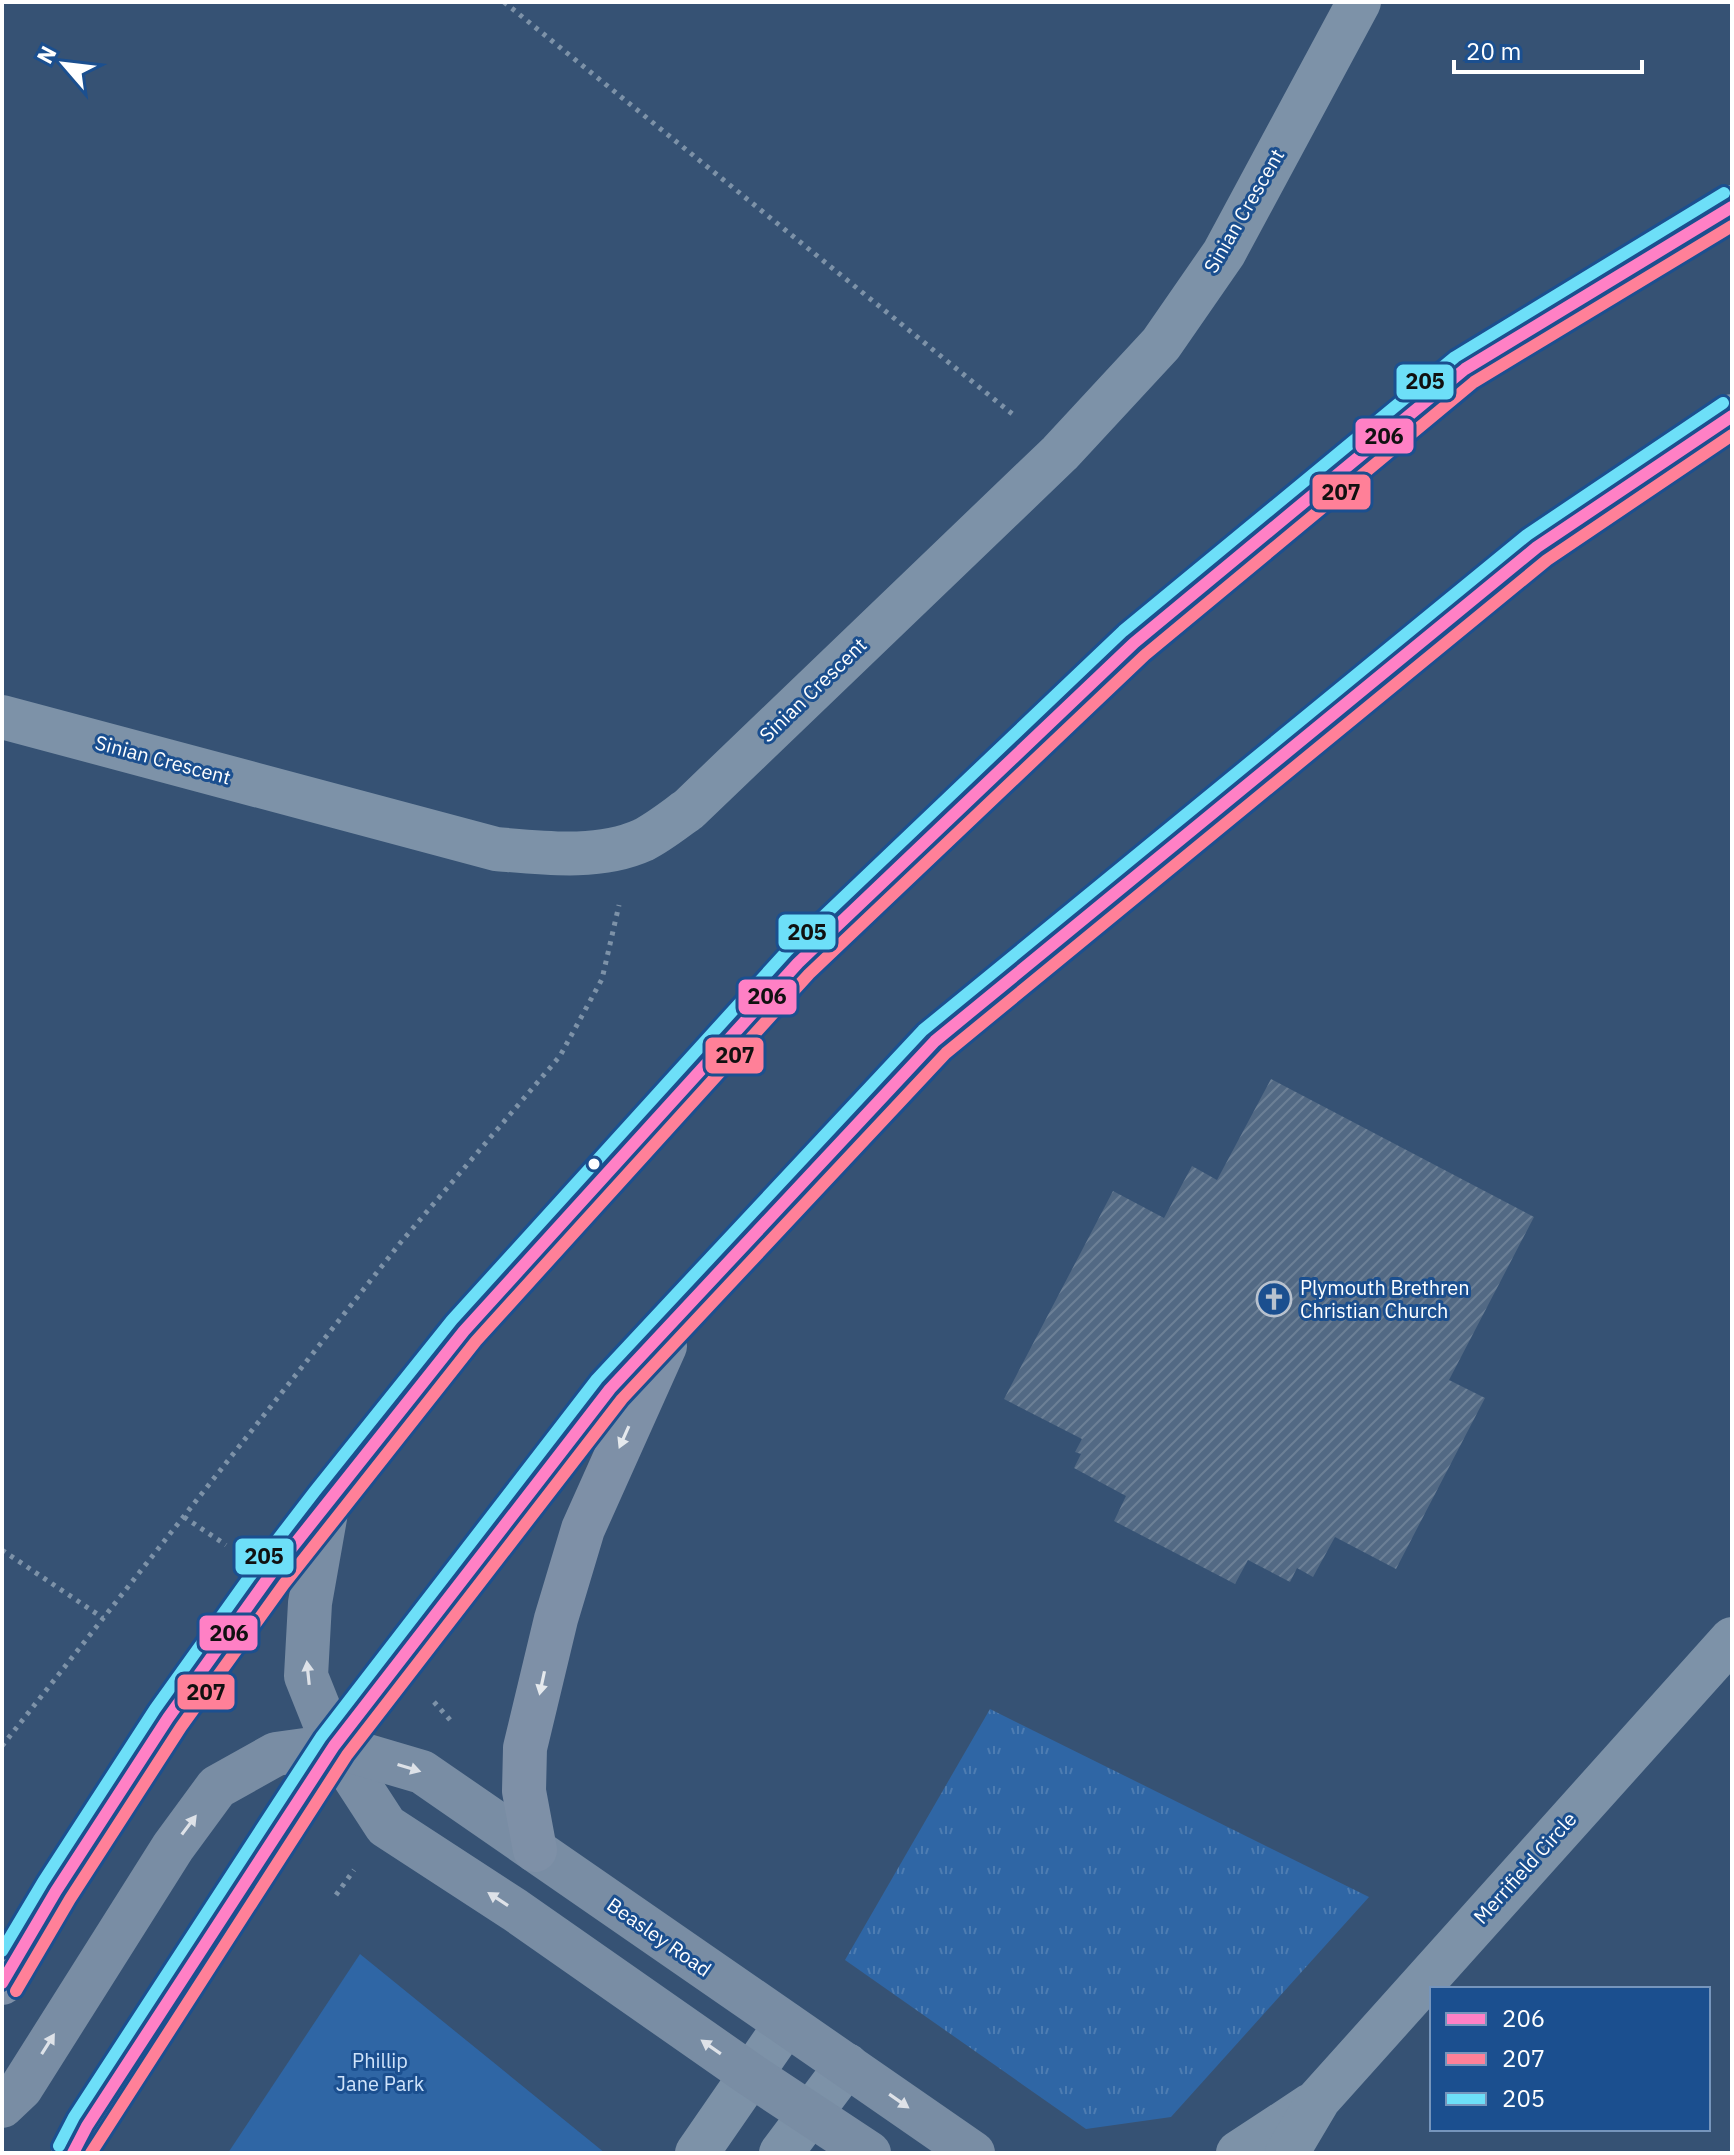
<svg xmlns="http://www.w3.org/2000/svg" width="1734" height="2155" font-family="'IBM Plex Sans',sans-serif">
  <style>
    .grass { fill: url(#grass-tufts) }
    .park { fill: #2f66a5 }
    .building { fill: url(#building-hatch) }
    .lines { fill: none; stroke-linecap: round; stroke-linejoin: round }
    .path { stroke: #7d92a8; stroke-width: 5; stroke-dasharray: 4 6; stroke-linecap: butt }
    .minor { stroke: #7d92a8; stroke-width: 44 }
    .secondary { stroke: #798da4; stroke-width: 44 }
    .trunk { stroke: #7e90a7; stroke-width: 44 }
    .bus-1-casing { stroke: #1b4f8f; stroke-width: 18 }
    .bus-2-casing { stroke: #1b4f8f; stroke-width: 18 }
    .bus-3-casing { stroke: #1b4f8f; stroke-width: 18 }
    .bus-1 { stroke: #ff80c5; stroke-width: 12 }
    .bus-2 { stroke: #ff8098; stroke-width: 12 }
    .bus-3 { stroke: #6ddff8; stroke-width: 12 }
    .oneway { fill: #e5e9ed }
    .oneway2 { fill: #dee2e8 }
    .bus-dot { fill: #fff; stroke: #1b4f8f; stroke-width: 3 }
    .labels { text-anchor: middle; stroke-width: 6; stroke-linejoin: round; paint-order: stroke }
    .street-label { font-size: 20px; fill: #fff; stroke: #1b4f8f }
    .poi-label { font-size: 20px; fill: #fff; stroke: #1b4f8f; text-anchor: start }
    .park-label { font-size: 20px; fill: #cfe3fa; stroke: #1b4f8f }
    .line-badge { stroke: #1b4f8f; stroke-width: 3 }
    .pale-badge-label { font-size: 22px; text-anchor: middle; font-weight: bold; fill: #111 }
  </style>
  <defs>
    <pattern id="grass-tufts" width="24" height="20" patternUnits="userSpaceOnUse" patternTransform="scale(2)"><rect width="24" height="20" fill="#2f66a5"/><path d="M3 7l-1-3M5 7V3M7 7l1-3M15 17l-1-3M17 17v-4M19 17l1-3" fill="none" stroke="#4e7db2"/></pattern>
    <pattern id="building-hatch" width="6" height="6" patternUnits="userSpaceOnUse" patternTransform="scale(2)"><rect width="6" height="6" fill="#526984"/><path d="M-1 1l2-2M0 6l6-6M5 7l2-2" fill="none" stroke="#6c8096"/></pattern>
  </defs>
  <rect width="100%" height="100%" fill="#365274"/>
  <path class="grass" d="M990 1709 1369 1897 1171 2117 1086 2129 845 1960Z"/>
  <path class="park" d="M360 1954 605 2153H228Z"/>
  <path class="building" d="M1271 1079 1534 1217 1449 1380 1485 1398 1396 1569 1335 1537 1313 1577 1297 1568 1290 1582 1248 1560 1235 1584 1114 1521 1126 1496 1074 1468 1081 1454 1075 1452 1082 1439 1004 1399 1113 1191 1164 1218 1192 1166 1217 1180Z"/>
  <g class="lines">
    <g class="path">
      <path d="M504 2 1016 417"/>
      <path d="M184 1517 226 1545"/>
      <path d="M2 1550 103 1618"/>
      <path d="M434 1702 452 1722"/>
      <path d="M2 1746 401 1242 560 1056 602 979 619 905"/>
      <path d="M336 1895 354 1870"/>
    </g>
    <g class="minor">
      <path d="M2 717 496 849C544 853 599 860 643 840 659 832 675 819 689 809L1060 453 1161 344 1224 253 1359 2"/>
      <path d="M697 2153 786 2024"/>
      <path d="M781 2153 847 2065"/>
      <path d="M1238 2153 1311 2105"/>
      <path d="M1287 2153 1319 2099 1732 1639"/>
    </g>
    <g class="secondary">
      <path d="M328 1501 310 1603 306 1676 334 1746 386 1826 515 1910 751 2075 869 2153"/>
      <path d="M2 2106 21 2088 173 1847 217 1787 276 1754 334 1746 422 1772 973 2153"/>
    </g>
    <g class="trunk">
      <path d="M535 1850 524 1791 525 1748 556 1619 583 1529 665 1346"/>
      <path d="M2 1983 56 1891 168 1718 271 1574 328 1501 464 1331 798 963 1134 643 1465 369 1732 207"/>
      <path d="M73 2153 87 2126 334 1746 610 1389 935 1041 1537 547 1732 416"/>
    </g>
    <g class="bus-1-casing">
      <g id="bus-1">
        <path d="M2 1983 56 1891 168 1718 271 1574 464 1331 798 963 1134 643 1465 369 1732 207"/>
        <path d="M73 2153 87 2126 334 1746 610 1389 935 1041 1537 547 1732 416"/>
      </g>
    </g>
    <g class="bus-2-casing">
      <g id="bus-2">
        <path d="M16 1991 70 1899 181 1727 284 1584 476 1341 809 974 1145 655 1474 382 1732 226"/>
        <path d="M91 2153 347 1755 622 1399 946 1053 1547 560 1732 435"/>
      </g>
    </g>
    <g class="bus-3-casing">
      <g id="bus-3">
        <path d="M2 1951 43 1882 155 1709 258 1565 315 1491 452 1320 787 951 1123 631 1455 357 1724 193"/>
        <path d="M59 2146 74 2117 321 1737 597 1379 923 1030 1527 535 1723 403"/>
      </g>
    </g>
    <use href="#bus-1" class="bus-1"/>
    <use href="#bus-2" class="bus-2"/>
    <use href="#bus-3" class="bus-3"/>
  </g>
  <defs><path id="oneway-solid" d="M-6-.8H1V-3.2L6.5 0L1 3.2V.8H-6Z" transform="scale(2)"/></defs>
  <g class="oneway">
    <use href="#oneway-solid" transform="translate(624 1437) rotate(114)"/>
    <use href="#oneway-solid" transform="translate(542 1683) rotate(102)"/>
  </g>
  <g class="oneway2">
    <use href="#oneway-solid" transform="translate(308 1673) rotate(-96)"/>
    <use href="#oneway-solid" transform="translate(409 1768) rotate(17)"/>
    <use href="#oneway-solid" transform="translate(189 1825) rotate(-53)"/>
    <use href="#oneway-solid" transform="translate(498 1899) rotate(-147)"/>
    <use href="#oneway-solid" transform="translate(48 2044) rotate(-58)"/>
    <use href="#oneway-solid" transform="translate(711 2047) rotate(-145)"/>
    <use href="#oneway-solid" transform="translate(899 2101) rotate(35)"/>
  </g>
  <defs>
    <g id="church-ring" transform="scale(1.8)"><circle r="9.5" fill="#1b4f8f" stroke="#b9c2ce" stroke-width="1.5"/><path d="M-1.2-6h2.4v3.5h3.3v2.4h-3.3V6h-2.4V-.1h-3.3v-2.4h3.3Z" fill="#b9c2ce"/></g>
  </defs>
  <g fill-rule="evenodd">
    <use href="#church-ring" x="1274" y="1299"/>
  </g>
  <circle class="bus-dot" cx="594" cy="1164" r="7"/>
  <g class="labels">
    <g class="street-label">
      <text transform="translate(1244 211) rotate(-60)" y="7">Sinian Crescent</text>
      <text transform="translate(813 690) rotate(-44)" y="7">Sinian Crescent</text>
      <text transform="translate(163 760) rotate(15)" y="7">Sinian Crescent</text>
      <text transform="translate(1525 1868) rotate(-48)" y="7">Merrifield Circle</text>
      <text transform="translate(659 1937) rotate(35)" y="7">Beasley Road</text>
    </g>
    <g class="poi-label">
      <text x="1300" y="1295">Plymouth Brethren<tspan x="1300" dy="23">Christian Church</tspan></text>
    </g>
    <g class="park-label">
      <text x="380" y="2068">Phillip<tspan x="380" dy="23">Jane Park</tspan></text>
    </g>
  </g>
  <g class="line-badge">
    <rect x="1395" y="363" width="60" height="38" rx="8" fill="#6ddff8"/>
    <rect x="1354" y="417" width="61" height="38" rx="8" fill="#ff80c5"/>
    <rect x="1311" y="473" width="61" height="38" rx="8" fill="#ff8098"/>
    <rect x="777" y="913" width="60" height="38" rx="8" fill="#6ddff8"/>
    <rect x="737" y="978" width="61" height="38" rx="8" fill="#ff80c5"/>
    <rect x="704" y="1036" width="61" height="39" rx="8" fill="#ff8098"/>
    <rect x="234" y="1537" width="61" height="39" rx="8" fill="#6ddff8"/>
    <rect x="198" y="1614" width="61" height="38" rx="8" fill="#ff80c5"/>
    <rect x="176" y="1673" width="60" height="38" rx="8" fill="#ff8098"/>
  </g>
  <g class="pale-badge-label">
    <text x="1425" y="389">205</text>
    <text x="1384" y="444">206</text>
    <text x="1341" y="500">207</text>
    <text x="807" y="940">205</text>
    <text x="767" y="1004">206</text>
    <text x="735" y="1063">207</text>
    <text x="264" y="1564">205</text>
    <text x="229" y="1641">206</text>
    <text x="206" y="1700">207</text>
  </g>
  <rect width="1734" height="2155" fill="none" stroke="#ffffff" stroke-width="8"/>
  <rect x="1430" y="1987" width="280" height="144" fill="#1b4f8f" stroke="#7695bc" stroke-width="2"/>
  <rect x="1446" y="2013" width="40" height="12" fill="#ff80c5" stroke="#7695bc" stroke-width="2"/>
  <text x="1502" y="2027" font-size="24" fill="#ffffff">206</text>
  <rect x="1446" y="2053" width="40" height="12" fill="#ff8098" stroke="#7695bc" stroke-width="2"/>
  <text x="1502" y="2067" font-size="24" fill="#ffffff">207</text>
  <rect x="1446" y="2093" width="40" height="12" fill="#6ddff8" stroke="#7695bc" stroke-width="2"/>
  <text x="1502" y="2107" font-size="24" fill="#ffffff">205</text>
  <g transform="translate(64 64) rotate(298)" stroke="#1b4f8f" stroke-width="6" paint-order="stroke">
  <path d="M0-6L14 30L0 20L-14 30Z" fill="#ffffff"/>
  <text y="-12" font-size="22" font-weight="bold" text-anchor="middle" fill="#ffffff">N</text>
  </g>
  <path d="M1454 60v12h188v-12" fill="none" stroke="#ffffff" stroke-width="4"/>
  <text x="1466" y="60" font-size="24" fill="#ffffff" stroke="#1b4f8f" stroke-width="6" paint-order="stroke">20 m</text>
</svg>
